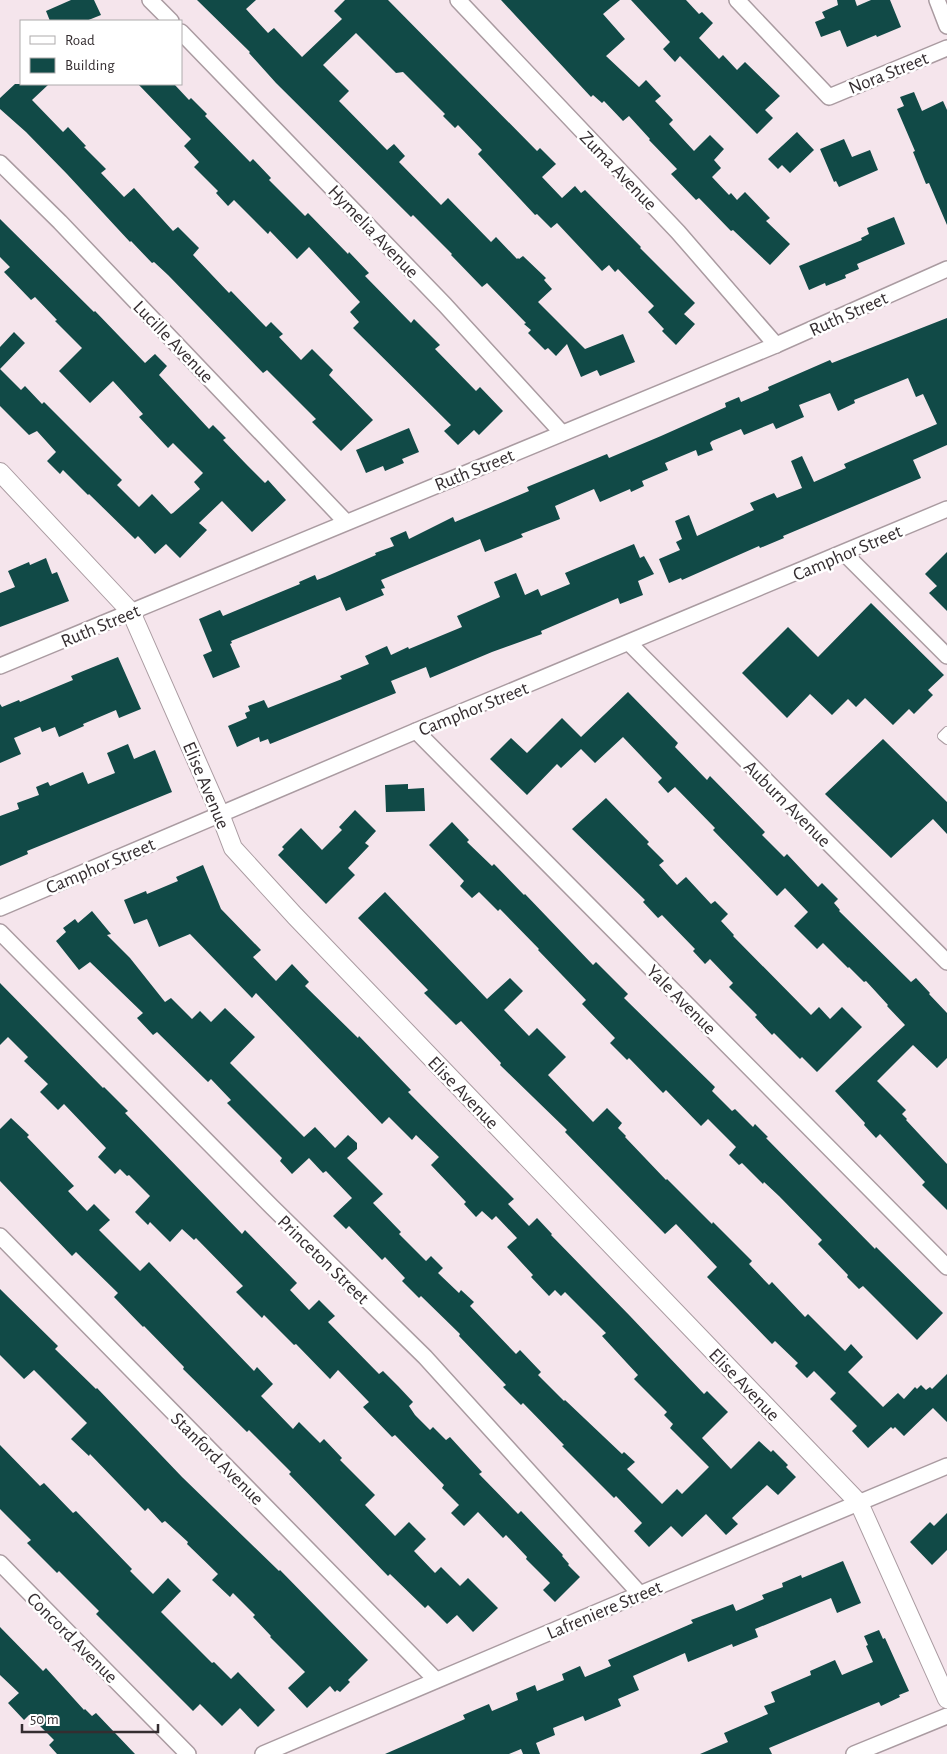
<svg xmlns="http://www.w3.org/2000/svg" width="947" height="1754" font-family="'Alegreya Sans',sans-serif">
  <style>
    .building { fill: #114a47 }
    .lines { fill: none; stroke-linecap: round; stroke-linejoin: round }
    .service-casing { stroke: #aa9ba1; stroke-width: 10 }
    .minor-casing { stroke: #aa9ba1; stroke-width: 18 }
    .tertiary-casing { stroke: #aa9ba1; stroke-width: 20 }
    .service { stroke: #fff; stroke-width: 8 }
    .minor { stroke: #fff; stroke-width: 15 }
    .tertiary { stroke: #fff; stroke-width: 18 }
    .labels { text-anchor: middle; stroke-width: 5; stroke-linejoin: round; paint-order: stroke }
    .street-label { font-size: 19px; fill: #342d30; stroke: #fff }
  </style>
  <rect width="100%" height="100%" fill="#f5e5ec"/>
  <g class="building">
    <path d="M71 0H94L101 15 86 21H50L46 11Z"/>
    <path d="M197 0H256L246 9 268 33 274 28 302 57 342 19 334 11 345 0H388L537 151 540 148 556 164 542 177 562 198 575 186 581 193 585 190 641 247 640 248 695 303 684 314 695 324 676 345 662 331 664 329 648 312 654 306 618 269 615 272 609 265 602 271 557 223 551 228 537 214 535 215 478 154 482 150 458 125 455 128 443 116 445 114 403 72 396 73 356 33 323 65 349 91 339 101 387 150 394 144 405 156 399 162 441 205 448 198 491 242 496 237 517 259 518 258 519 259 523 256 546 278 544 280 552 289 538 302 585 349 623 334 635 362 600 376 597 370 581 377 567 344 556 356 548 348 545 350 528 333 531 330 524 324 526 323 487 283 482 287 451 255 452 254 413 215 411 217 276 83 249 53 250 52Z"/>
    <path d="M501 0H620L603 14 625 39 606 56 639 87 646 80 661 96 655 101 673 120 669 124 694 151 710 135 724 149 714 160 721 168 712 177 729 195 731 193 737 200 745 192 770 218 766 221 790 244 770 265 733 230 731 231 699 198 696 200 671 174 677 169 649 140 650 139 629 116 623 121 604 101 602 103 593 95 591 97Z"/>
    <path d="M631 0H686L699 14 702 12 713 23 699 38 719 59 723 55 737 70 745 62 780 96 765 110 773 118 757 134 680 56 675 62 663 49 670 42Z"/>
    <path d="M837 0H855L857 6 871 0H890L901 27 877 37 876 35 847 47 840 30 821 37 815 22 825 18 822 12 838 5Z"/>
    <path d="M15 84H49L32 100 63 132 68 127 86 146 84 147 106 169 101 173 124 197 134 188 173 231 178 227 199 248 193 255 229 293 231 291 266 327 271 322 283 334 279 337 301 360 312 349 333 370 329 375 373 420 341 451 312 422 316 419 267 370 263 373 168 275 154 262 152 263 131 241 130 242 67 174 26 132 0 109V98Z"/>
    <path d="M138 84H174L189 100 191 98 207 114 205 116 250 162 253 159 271 178 269 180 305 216 308 213 348 254 349 252 369 273 365 276 411 323 414 319 440 345 435 349 476 391 480 387 503 411 479 435 474 430 458 445 444 431 451 425 353 328 359 322 350 312 360 302 309 247 297 259 270 231 268 234 234 200 228 206 216 193 218 191 194 167 199 162 184 146 191 139Z"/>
    <path d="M914 92 922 111 943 101 947 110V225L929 183 926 184 913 152 915 151 897 109 904 106 900 97Z"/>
    <path d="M797 132 814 150 790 173 782 165 778 169 768 159Z"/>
    <path d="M844 139 852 157 870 150 878 170 839 187 836 181 834 182 820 149Z"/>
    <path d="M894 217 905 244 857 264 859 269 845 275 846 278 826 286 825 283 809 290 799 266 862 240 861 238 869 234 867 228Z"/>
    <path d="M0 219 94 312 95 311 145 363 155 354 167 366 159 375 209 429 213 425 226 438 223 440 246 464 265 483 268 480 286 500 252 532 222 501 199 523 207 530 180 558 166 544 155 554 138 536 135 539 89 494 88 495 63 470 60 474 47 461 56 452 37 431 29 435 0 406V347L14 332 25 343 0 369 21 390 25 386 42 404 44 402 122 480 117 485 139 507 152 494 171 514 173 513 200 489 194 482 203 473 173 443 168 448 139 417 143 414 113 381 90 403 59 371 82 348 55 321 57 320 35 297 31 300 4 272 10 267 0 257Z"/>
    <path d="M947 318V445L913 460 921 478 783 536 784 538 760 548 759 546 682 580 681 578 669 583 659 559 680 550 676 542 682 539 675 521 689 515 697 536 754 510 750 503 774 493 777 498 802 488 791 461 802 456 814 482 846 468 844 464 937 424 923 394 916 397 908 378 854 400 855 403 838 411 830 393 799 405 804 417 776 429 773 423 744 435 741 429 712 441 710 443 713 450 698 456 696 450 665 463 668 470 642 481 644 486 631 492 630 489 600 502 594 489 555 506 560 519 521 534 523 537 485 552 480 539 381 580 385 588 381 589 384 595 346 611 340 597 231 641 232 643 230 644 240 667 213 678 203 655 212 651 199 619 220 610 223 616 300 584 299 582 315 575 317 580 325 577 376 555 375 553 394 546 390 538 406 531 409 539 453 517 455 522 529 491 527 487 607 454 609 458 661 436 726 407 725 403 739 397 741 402 769 390 768 387 830 360 832 363Z"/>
    <path d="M409 428 419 452 402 459 404 463 385 471 383 466 366 473 356 450Z"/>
    <path d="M634 544 640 558 644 556 654 574 638 581 643 595 620 604 618 598 541 631 542 634 492 652 430 678 426 667 391 681 396 693 270 744 268 739 260 742 259 737 237 747 228 726 247 718 245 713 250 711 248 706 264 700 268 708 342 679 340 676 369 664 365 656 387 646 391 655 408 647 409 649 462 627 457 616 500 597 494 582 516 573 525 595 538 589 541 596 570 584 565 573Z"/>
    <path d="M947 552V611L929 593 937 586 925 574Z"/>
    <path d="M46 558 52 574 57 572 69 601 0 627V593L15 587 8 571 29 562 30 565Z"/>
    <path d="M871 603 944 675 928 690 933 695 914 714 909 709 893 725 865 698 856 707 848 699 832 715 810 694 787 718 742 673 788 627 818 657Z"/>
    <path d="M118 657 141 709 119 718 116 710 83 724 84 726 59 737 55 727 42 732 40 727 14 738 21 754 0 763V704L2 707 19 700 20 702 73 680 71 676Z"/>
    <path d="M628 692 678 743 675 747 707 780 710 776 765 832 762 835 784 857 787 854 818 887 822 883 838 899 834 903 840 910 839 911 911 982 916 978 930 993 929 994 947 1013V1058L937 1068 913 1045 877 1081 906 1110 902 1114 907 1119 906 1120 947 1164V1210L922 1185 925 1182 880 1134 876 1138 864 1125 865 1123 835 1091 905 1025 887 1006 888 1005 866 981 864 982 849 967 848 968 823 943 817 949 794 926 808 912 785 888 777 896 713 830 715 828 675 787 668 793 658 782 662 778 623 737 595 763 581 749 561 768 557 764 527 795 490 759 511 738 527 753 562 718 581 737Z"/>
    <path d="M883 739 947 802V834L933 819 891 858 825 794Z"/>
    <path d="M128 744 134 759 155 750 172 792 27 851 28 854 0 866V816L19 809 17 803 39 795 36 787 48 782 50 786 83 772 88 784 115 773 107 753Z"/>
    <path d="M408 784V789L424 788 425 811 386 812 385 785Z"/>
    <path d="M606 798 649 842 647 844 664 861 659 865 677 885 686 877 711 904 715 901 728 914 721 921 734 935 733 936 811 1015 819 1007 830 1019 842 1007 862 1027 817 1072 802 1057 800 1059 774 1033 772 1035 755 1017 757 1015 729 987 733 983 710 959 705 964 693 951 695 949 662 915 658 918 643 902 645 900 572 829Z"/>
    <path d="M355 810 376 831 365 843 369 846 348 868 355 875 326 904 278 855 284 849 282 847 301 828 322 850 342 830 339 827Z"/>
    <path d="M452 822 469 840 467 842 492 866 494 864 524 895 525 894 593 965 596 962 628 994 624 998 715 1087 712 1091 732 1111 735 1109 753 1127 755 1124 768 1137 766 1138 875 1249 876 1247 943 1313 917 1340 863 1286 859 1289 847 1277 848 1275 818 1244 822 1240 779 1196 764 1182 763 1184 742 1163 739 1165 729 1155 736 1147 708 1119 701 1126 666 1090 663 1093 629 1058 627 1060 610 1043 615 1038 582 1004 586 1000 538 950 539 949 500 909 498 911 479 892 472 898 460 886 464 881 429 845Z"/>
    <path d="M203 865 221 909 261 950 253 957 276 981 292 964 309 982 305 986 358 1038 359 1036 411 1090 408 1092 514 1199 508 1204 529 1226 537 1218 552 1234 551 1235 630 1316 704 1394 707 1391 728 1412 702 1438 731 1469 759 1441 771 1452 773 1450 788 1465 786 1467 796 1477 778 1495 767 1485 732 1518 738 1524 726 1535 706 1514 682 1537 671 1526 649 1547 634 1531 642 1523 616 1496 614 1498 562 1446 564 1445 523 1403 521 1405 503 1387 506 1385 459 1336 460 1334 421 1296 419 1298 402 1281 405 1278 385 1257 382 1260 349 1226 346 1229 333 1216 352 1198 326 1171 323 1173 309 1158 292 1174 280 1161 282 1158 227 1103 231 1100 211 1079 208 1082 157 1032 153 1035 137 1018 143 1013 90 962 79 970 56 941 66 932 63 928 75 919 78 923 92 911 111 934 107 935 130 958 165 1002 171 998 192 1019 200 1011 211 1022 225 1008 255 1037 230 1063 304 1137 315 1127 335 1148 348 1135 357 1143V1149L347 1158 383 1194 373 1203 401 1232 399 1234 426 1261 431 1256 443 1268 438 1273 459 1293 461 1290 474 1302 470 1306 516 1354 520 1350 541 1372 538 1375 564 1401 565 1400 622 1454 624 1452 635 1462 627 1469 662 1504 677 1489 682 1494 709 1467 670 1428 673 1424 664 1415 667 1412 634 1379 638 1375 602 1336 606 1333 565 1292 561 1296 555 1290 549 1296 531 1277 533 1275 507 1247 517 1238 496 1216 492 1220 482 1211 476 1217 464 1204 466 1202 431 1165 439 1157 416 1135 412 1140 389 1117 382 1124 256 993 252 998 190 934 159 947 147 919 134 924 124 900 146 891 147 894 178 881 176 877Z"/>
    <path d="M385 892 487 999 510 978 523 991 504 1010 529 1036 537 1028 566 1057 548 1075 593 1122 607 1108 622 1123 618 1128 626 1136 625 1137 666 1180 667 1179 712 1224 713 1222 752 1261 749 1264 769 1285 772 1282 805 1317 808 1314 845 1351 851 1344 863 1357 848 1372 883 1407 898 1393 904 1399 915 1387 917 1389 921 1385 926 1390 930 1387 932 1389 947 1374V1422L933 1408 904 1436 895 1427 893 1429 891 1427 868 1448 852 1431 857 1426 830 1399 836 1393 814 1371 807 1378 795 1366 798 1363 775 1341 772 1344 707 1277 717 1267 676 1224 665 1234 565 1132 567 1130 500 1065 501 1063 461 1021 456 1025 424 993 428 990 358 918Z"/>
    <path d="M0 983 103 1088 104 1087 128 1111 125 1113 242 1234 245 1230 297 1283 290 1290 309 1310 319 1300 335 1316 328 1322 379 1374 383 1371 398 1386 413 1402 409 1406 415 1415 430 1430 433 1427 446 1440 450 1437 482 1472 479 1474 518 1514 521 1511 563 1555 562 1556 569 1564 568 1565 580 1577 555 1602 543 1590 550 1583 526 1559 527 1557 506 1535 503 1538 478 1512 464 1526 451 1513 459 1505 442 1488 444 1485 395 1435 392 1437 363 1407 369 1402 338 1370 330 1379 296 1344 294 1345 264 1315 262 1318 236 1292 243 1286 196 1238 194 1240 182 1229 170 1242 150 1222 148 1225 135 1212 150 1196 129 1175 127 1176 120 1169 115 1174 98 1157 106 1148 64 1104 58 1110 40 1092 48 1084 24 1061 28 1057 8 1037 0 1045Z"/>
    <path d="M11 1118 29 1135 27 1137 74 1186 68 1191 87 1211 94 1204 110 1220 99 1230 140 1271 149 1262 254 1371 257 1367 273 1384 261 1396 293 1429 299 1422 320 1443 324 1439 342 1458 340 1460 375 1495 365 1505 395 1536 409 1522 426 1539 414 1551 435 1573 441 1567 460 1586 468 1578 498 1608 473 1632 457 1615 447 1624 428 1605 425 1608 390 1574 388 1576 289 1474 291 1472 249 1430 247 1432 183 1369 184 1367 144 1326 143 1327 114 1297 118 1293 76 1252 72 1256 0 1181V1129Z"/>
    <path d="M0 1289 58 1346 55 1349 96 1389 97 1388 182 1477 279 1571 280 1570 368 1660 348 1680 350 1682 340 1692 337 1690 335 1692 330 1686 307 1708 288 1688 305 1672 270 1637 271 1636 253 1617 255 1615 233 1593 230 1597 212 1580 218 1574 187 1544 188 1542 165 1521 162 1523 148 1508 145 1511 90 1454 89 1456 71 1439 87 1423 34 1370 24 1379 0 1355Z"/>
    <path d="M0 1445 40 1486 44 1483 73 1513 76 1511 132 1569 130 1571 153 1594 168 1578 181 1591 161 1612 212 1663 214 1662 231 1679 238 1672 275 1710 258 1727 240 1708 222 1726 200 1704 193 1711 96 1614 99 1611 59 1571 57 1573 27 1543 31 1540 0 1509Z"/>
    <path d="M947 1513V1550L932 1565 910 1542 930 1522 934 1526Z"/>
    <path d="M843 1561 861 1603 837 1613 831 1598 755 1629 758 1637 733 1647 732 1644 688 1662 685 1653 633 1676 639 1690 618 1699 621 1706 585 1721 583 1716 553 1728 555 1735 536 1743 540 1754H523L521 1749 509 1754H385L465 1719 463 1715 489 1704 492 1711 518 1700 516 1693 535 1685 537 1691 564 1680 562 1674 580 1666 585 1677 611 1666 608 1660 693 1623 691 1620 733 1604 736 1611 764 1599 762 1595 783 1587 782 1583 801 1575 802 1578Z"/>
    <path d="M0 1627 43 1671 46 1668 84 1710 85 1709 92 1716 96 1713 135 1754H57L49 1745 54 1740 29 1715 24 1720 8 1703 19 1693 0 1675Z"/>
    <path d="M879 1630 883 1639 885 1638 909 1691 899 1695 900 1697 881 1706 879 1702 874 1704 769 1748 772 1754H700L728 1742 724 1733 768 1714 764 1706 775 1702 771 1692 811 1675 810 1671 835 1660 842 1675 873 1662 866 1646 868 1645 864 1636Z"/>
  </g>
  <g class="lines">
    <g class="service-casing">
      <path id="service" d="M947 731 942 736 947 740"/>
    </g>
    <g class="minor-casing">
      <g id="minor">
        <path d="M150 0 171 21"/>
        <path d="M458 0 678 232 776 345"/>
        <path d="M737 0 829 97 947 48"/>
        <path d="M937 0 947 26"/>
        <path d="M181 32 445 305 562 433"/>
        <path d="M0 163 60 222 346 522"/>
        <path d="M844 553 947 656"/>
        <path d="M629 643 947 962"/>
        <path d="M0 666 776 345 947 269"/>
        <path d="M416 731 947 1267"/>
        <path d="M0 908 416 731 947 509"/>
        <path d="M0 932 272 1207 425 1357 640 1594"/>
        <path d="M0 1236 436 1680"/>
        <path d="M0 1563 188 1754"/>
        <path d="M263 1754 640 1594 947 1466"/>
        <path d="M854 1754 947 1716"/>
      </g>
    </g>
    <g class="tertiary-casing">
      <path id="tertiary" d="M0 472 131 612 220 814 233 848 295 916 859 1503 947 1699"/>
    </g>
    <use href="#service" class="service"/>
    <use href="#minor" class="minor"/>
    <use href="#tertiary" class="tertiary"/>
  </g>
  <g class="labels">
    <g class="street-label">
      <text transform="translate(888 72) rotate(-22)" y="7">Nora Street</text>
      <text transform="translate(619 170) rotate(46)" y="7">Zuma Avenue</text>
      <text transform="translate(374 231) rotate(46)" y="7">Hymelia Avenue</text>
      <text transform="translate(848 313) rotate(-24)" y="7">Ruth Street</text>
      <text transform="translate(174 341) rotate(46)" y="7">Lucille Avenue</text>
      <text transform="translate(474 469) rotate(-22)" y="7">Ruth Street</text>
      <text transform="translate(847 552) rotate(-23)" y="7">Camphor Street</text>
      <text transform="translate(100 625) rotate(-23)" y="7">Ruth Street</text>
      <text transform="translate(473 708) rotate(-22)" y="7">Camphor Street</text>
      <text transform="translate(207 785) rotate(67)" y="7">Elise Avenue</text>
      <text transform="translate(788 803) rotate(45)" y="7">Auburn Avenue</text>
      <text transform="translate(100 865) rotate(-23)" y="7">Camphor Street</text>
      <text transform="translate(682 999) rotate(45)" y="7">Yale Avenue</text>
      <text transform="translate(464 1092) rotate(46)" y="7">Elise Avenue</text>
      <text transform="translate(324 1259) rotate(44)" y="7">Princeton Street</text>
      <text transform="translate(745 1384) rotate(46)" y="7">Elise Avenue</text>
      <text transform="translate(218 1458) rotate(45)" y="7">Stanford Avenue</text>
      <text transform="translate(604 1609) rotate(-23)" y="7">Lafreniere Street</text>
      <text transform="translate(73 1637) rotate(45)" y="7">Concord Avenue</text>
    </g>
  </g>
  <rect x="20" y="20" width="162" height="65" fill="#ffffff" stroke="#aeabac"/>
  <rect x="30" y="36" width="25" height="8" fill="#ffffff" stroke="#aeabac"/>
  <text x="65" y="45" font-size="15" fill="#342d30">Road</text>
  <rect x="30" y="58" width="25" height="15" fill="#114a47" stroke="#aeabac"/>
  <text x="65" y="70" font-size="15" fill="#342d30">Building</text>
  <path d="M22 1724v8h136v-8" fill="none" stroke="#342d30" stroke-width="2.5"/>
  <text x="30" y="1724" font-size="15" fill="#342d30" stroke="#ffffff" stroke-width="4" paint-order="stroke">50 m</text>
</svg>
